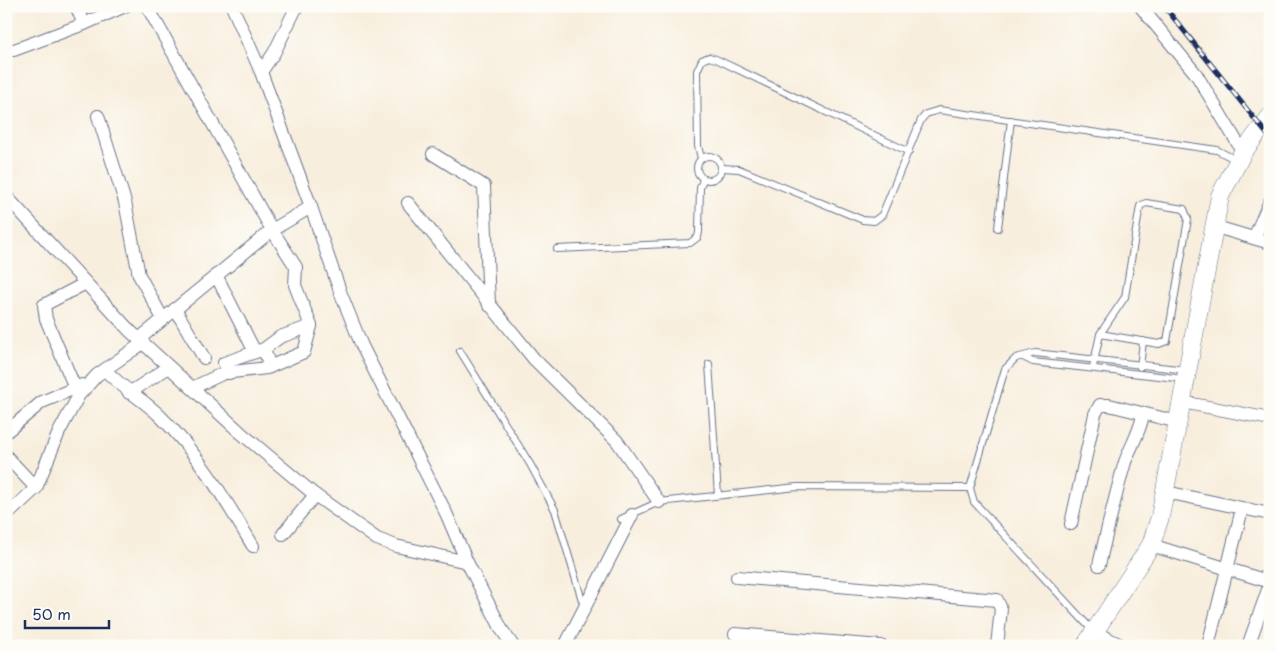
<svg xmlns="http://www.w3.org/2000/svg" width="1276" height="652" font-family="'Playpen Sans',sans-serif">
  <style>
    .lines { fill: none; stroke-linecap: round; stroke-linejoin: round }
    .service-casing { stroke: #68728a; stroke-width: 8 }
    .minor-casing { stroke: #68728a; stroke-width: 14 }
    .secondary-casing { stroke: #68728a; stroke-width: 19 }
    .service { stroke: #fff; stroke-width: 6 }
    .minor { stroke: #fff; stroke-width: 12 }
    .secondary { stroke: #fff; stroke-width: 18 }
    .rail-casing { stroke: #1b2f5e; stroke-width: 5 }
    .rail { stroke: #fdfcf7; stroke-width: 3; stroke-dasharray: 9; stroke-linecap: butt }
  </style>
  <rect width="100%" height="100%" fill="#fdfcf7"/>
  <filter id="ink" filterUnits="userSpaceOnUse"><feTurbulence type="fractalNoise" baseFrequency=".02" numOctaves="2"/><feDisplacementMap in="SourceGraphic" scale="10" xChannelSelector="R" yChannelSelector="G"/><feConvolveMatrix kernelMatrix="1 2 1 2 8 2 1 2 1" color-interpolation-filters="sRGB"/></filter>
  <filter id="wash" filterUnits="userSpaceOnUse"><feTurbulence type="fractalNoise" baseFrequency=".0096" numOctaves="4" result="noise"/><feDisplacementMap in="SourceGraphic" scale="20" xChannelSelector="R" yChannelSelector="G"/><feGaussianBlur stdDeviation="1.12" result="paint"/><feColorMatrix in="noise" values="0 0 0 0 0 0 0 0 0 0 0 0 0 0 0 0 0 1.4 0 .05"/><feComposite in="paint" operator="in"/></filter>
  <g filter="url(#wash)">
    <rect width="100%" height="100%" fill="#f8eedd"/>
  </g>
  <g filter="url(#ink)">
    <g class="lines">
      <g class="service-casing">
        <g id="service">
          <circle cx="709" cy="168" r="12"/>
          <path d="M701 158 698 146 697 71 702 60 709 57 716 59 909 152"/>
          <path d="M722 168 739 169 863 220 874 221 882 215 921 120 926 114 939 110 1217 150 1236 160"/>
          <path d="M998 228 1011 120"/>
          <path d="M557 249 690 243 698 237 699 232 700 188 703 179"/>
          <path d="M460 351 530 464 555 510 584 607"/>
          <path d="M1023 357 1033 362 1185 379"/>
          <path d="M709 364 718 495"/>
          <path d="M1093 367 1100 334 1125 297 1140 206 1146 203 1184 209 1188 219 1167 341 1159 344 1100 334"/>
          <path d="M1140 367 1143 341"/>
          <path d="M621 519 659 502 797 487 970 488"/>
          <path d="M1093 631 974 502 970 488 1005 369 1016 358 1035 353 1187 370"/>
        </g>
      </g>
      <g class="minor-casing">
        <g id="minor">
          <path d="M76 6 84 24"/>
          <path d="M1140 6 1196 74 1243 152"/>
          <path d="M6 50H14L84 24 125 6"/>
          <path d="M261 72 274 53 297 6"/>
          <path d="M98 116 125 202 139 275 163 319"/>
          <path d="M433 154 484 186 489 305"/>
          <path d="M6 196 129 330 241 433 315 495 377 539 396 546 467 562 502 630 513 646"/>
          <path d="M408 203 534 359 617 441 659 502"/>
          <path d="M311 207 341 294 362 346 446 513 467 562"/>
          <path d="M1213 226 1270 243"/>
          <path d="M1254 238 1270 201"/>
          <path d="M216 275 255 352"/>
          <path d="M175 309 204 358"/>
          <path d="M139 339 272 230 147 6"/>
          <path d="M264 349 280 337 311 326"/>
          <path d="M105 370C123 389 143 399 160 416 198 453 226 501 253 546"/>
          <path d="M229 373 224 363 264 349 270 367"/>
          <path d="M75 388 46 319 44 305 86 283"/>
          <path d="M192 388 224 373 267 368 304 352 311 326 295 285 296 267 272 230 311 207 261 72 232 6"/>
          <path d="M129 393 169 367"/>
          <path d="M1182 402 1270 419"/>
          <path d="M6 432 42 402 82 385"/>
          <path d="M6 456 36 488"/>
          <path d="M1166 492 1270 514"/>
          <path d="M6 516 36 488 59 432 79 395 97 375 143 343"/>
          <path d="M1071 524 1095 414 1100 405H1109L1178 422"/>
          <path d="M283 534 315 495"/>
          <path d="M1151 545 1270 582"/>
          <path d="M1099 565C1107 531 1115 496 1125 462 1131 446 1140 432 1143 415"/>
          <path d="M737 577 997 600 1001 609 997 646"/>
          <path d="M1094 632 1123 646"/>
          <path d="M735 634 881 646"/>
          <path d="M565 646 632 515"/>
          <path d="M1208 646 1242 509"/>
          <path d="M1248 646 1270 584"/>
        </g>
      </g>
      <g class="secondary-casing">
        <path id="secondary" d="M1085 646 1151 545 1160 517 1220 196 1243 152 1270 117"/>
      </g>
      <use href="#service" class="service"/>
      <use href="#minor" class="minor"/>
      <use href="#secondary" class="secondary"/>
      <g class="rail-casing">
        <path id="rail" d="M1164 6 1270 138"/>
      </g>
      <use href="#rail" class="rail"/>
    </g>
  </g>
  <rect width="1276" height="652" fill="none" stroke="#fdfcf7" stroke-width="25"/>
  <path d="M25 620v8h84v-8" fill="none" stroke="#1b2f5e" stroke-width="2.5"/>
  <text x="32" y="620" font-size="15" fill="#1b2f5e" stroke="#fdfcf7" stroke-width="4" paint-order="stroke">50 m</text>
</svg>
